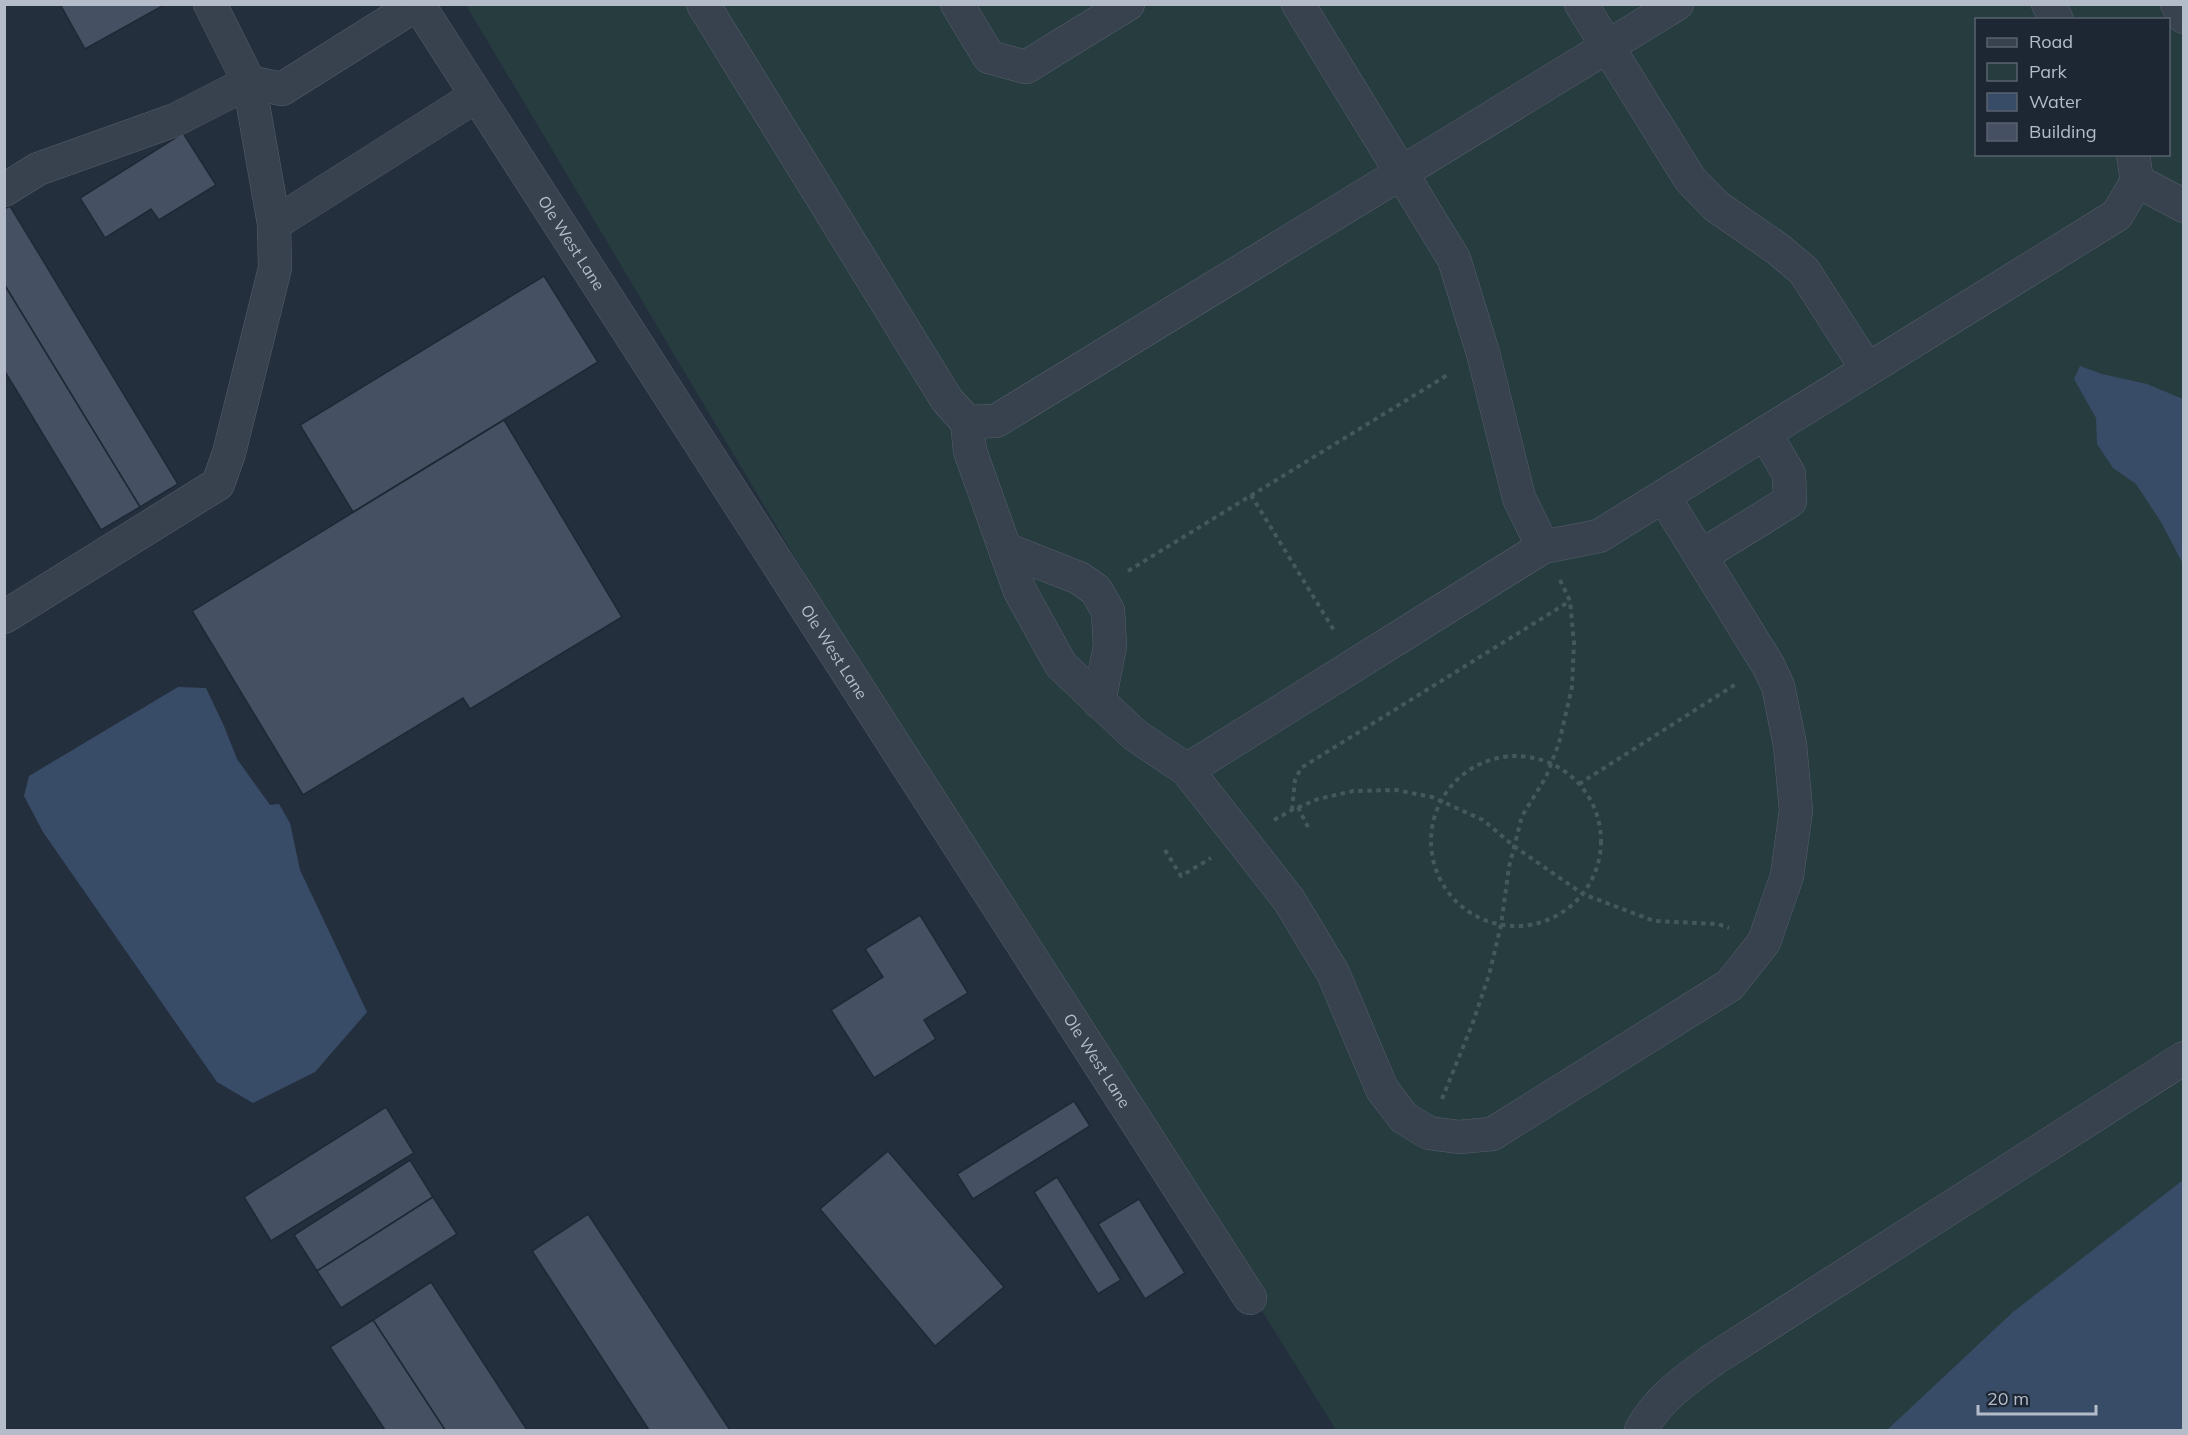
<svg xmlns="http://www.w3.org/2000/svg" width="2188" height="1435" font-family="Mulish,sans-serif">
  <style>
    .green { fill: #263c3f; fill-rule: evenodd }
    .water { fill: #394c67 }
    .building { fill: #455162; stroke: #1f2835; stroke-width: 1.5 }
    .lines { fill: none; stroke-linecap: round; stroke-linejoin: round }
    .minor-casing { stroke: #565f6c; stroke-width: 34 }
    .path { stroke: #44595c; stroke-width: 4; stroke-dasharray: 4.5 4.5; stroke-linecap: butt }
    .minor { stroke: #38414e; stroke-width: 33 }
    .labels { text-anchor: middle; stroke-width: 5; stroke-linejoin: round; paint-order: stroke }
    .street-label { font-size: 16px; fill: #b4bcc9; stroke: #1d2633 }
  </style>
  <rect width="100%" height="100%" fill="#242f3e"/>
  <path class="green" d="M466 5H2183V1430H1336L809 581ZM1976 20H2168V154H1976Z"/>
  <g class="water">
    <path d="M2080 366 2102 374 2147 384 2183 399V564L2161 522 2136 484 2113 468 2097 444 2096 418 2074 379Z"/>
    <path d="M178 687 206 688 224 726 237 759 270 805 279 804 290 823 300 870 367 1012 315 1072 253 1103 217 1082 43 832 24 796 29 776Z"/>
    <path d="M2183 1180V1430H1887L2013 1312Z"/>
  </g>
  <g class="building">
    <path d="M60 4H166L85 49Z"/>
    <path d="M183 133 216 185 159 220 151 209 105 238 80 198Z"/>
    <path d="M10 206 178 484 140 507 4 284V209Z"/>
    <path d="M544 276 598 362 353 512 300 425Z"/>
    <path d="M4 284 140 507 101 530 4 370Z"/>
    <path d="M504 420 622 617 470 709 463 698 303 795 192 611Z"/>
    <path d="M920 915 968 993 924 1020 936 1039 874 1078 831 1010 883 977 865 949Z"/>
    <path d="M1074 1101 1090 1126 973 1199 957 1174Z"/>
    <path d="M386 1107 414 1153 271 1241 244 1197Z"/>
    <path d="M888 1151 1004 1287 935 1346 820 1209Z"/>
    <path d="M410 1160 433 1197 317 1271 294 1235Z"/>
    <path d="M1057 1177 1121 1280 1098 1294 1034 1192Z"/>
    <path d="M433 1197 457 1234 341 1308 317 1271Z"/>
    <path d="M1139 1199 1185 1273 1145 1299 1098 1224Z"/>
    <path d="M588 1214 730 1430H649L532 1251Z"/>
    <path d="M431 1282 527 1430H445L373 1320Z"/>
    <path d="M373 1320 445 1430H385L330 1347Z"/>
  </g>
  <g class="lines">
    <g class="minor-casing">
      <g id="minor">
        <path d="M210 4 249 82 282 89 417 4"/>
        <path id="s1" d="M418 4 1250 1298"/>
        <path d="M703 4 947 400 967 422 970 451 1020 591 1061 665 1135 735 1187 770 1289 900 1333 973 1382 1089 1404 1118 1429 1133 1459 1137 1492 1134 1730 985 1764 942 1787 876 1796 810 1790 745 1778 686 1768 665 1664 497"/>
        <path d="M957 4 989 57 1026 67 1128 4"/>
        <path d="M1298 4 1454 259 1483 353 1519 498 1543 547 1599 536 2117 215 2137 181 2133 154"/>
        <path d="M1581 4 1690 179 1716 206 1778 249 1804 271 1867 369"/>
        <path d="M2048 4 2057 20"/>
        <path d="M2177 4 2184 17"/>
        <path d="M2137 181 2184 206"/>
        <path d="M4 190 38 169 175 120 249 82 274 224 275 268 229 453 218 484 4 617"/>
        <path d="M274 224 476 96"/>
        <path d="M967 422 996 421 1677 4"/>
        <path d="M1005 549 1079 578 1096 590 1108 611 1110 646 1099 702"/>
        <path d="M1701 556 1790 501 1789 474 1765 433"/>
        <path d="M1187 770 1543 547"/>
        <path d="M1641 1430C1657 1399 1687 1379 1714 1359L2184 1058"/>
      </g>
    </g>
    <g class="path">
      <path d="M1251 495 1335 632"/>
      <path d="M1128 571 1449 374"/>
      <circle cx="1516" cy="841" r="85"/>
      <path d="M1579 784 1736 684"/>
      <path d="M1298 807 1310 831"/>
      <path d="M1292 810 1295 780 1301 768 1570 601"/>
      <path d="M1274 820 1292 810 1318 799 1353 791 1396 790 1432 797 1483 820 1515 847 1583 894 1654 921 1718 924 1729 928"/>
      <path d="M1165 850 1181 876 1211 858"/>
      <path d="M1442 1099 1472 1025 1489 975 1501 925 1509 867 1522 816 1546 777 1559 743 1572 687 1574 643 1570 601 1560 580"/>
    </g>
    <use href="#minor" class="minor"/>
  </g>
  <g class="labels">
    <g class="street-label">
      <text dy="6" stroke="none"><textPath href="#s1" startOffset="284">Ole West Lane</textPath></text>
      <text dy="6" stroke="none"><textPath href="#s1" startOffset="770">Ole West Lane</textPath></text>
      <text dy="6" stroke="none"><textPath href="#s1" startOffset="1256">Ole West Lane</textPath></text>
    </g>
  </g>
  <rect width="2188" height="1435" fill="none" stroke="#b4bcc9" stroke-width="12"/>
  <rect x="1975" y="18" width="195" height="138" fill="#1d2633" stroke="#59626f" stroke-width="1.5"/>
  <rect x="1987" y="38" width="30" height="9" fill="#38414e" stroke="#59626f" stroke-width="1.5"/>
  <text x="2029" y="48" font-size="18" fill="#b4bcc9">Road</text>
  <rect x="1987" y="63" width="30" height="18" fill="#263c3f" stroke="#59626f" stroke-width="1.5"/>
  <text x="2029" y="78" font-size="18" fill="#b4bcc9">Park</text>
  <rect x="1987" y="93" width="30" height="18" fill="#394c67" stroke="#59626f" stroke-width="1.5"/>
  <text x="2029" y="108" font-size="18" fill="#b4bcc9">Water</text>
  <rect x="1987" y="123" width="30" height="18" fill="#455162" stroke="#59626f" stroke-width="1.5"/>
  <text x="2029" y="138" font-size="18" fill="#b4bcc9">Building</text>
  <path d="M1978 1405v9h118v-9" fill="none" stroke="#b4bcc9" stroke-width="3"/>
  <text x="1987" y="1405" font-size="18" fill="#b4bcc9" stroke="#1d2633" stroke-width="4.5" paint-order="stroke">20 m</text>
</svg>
